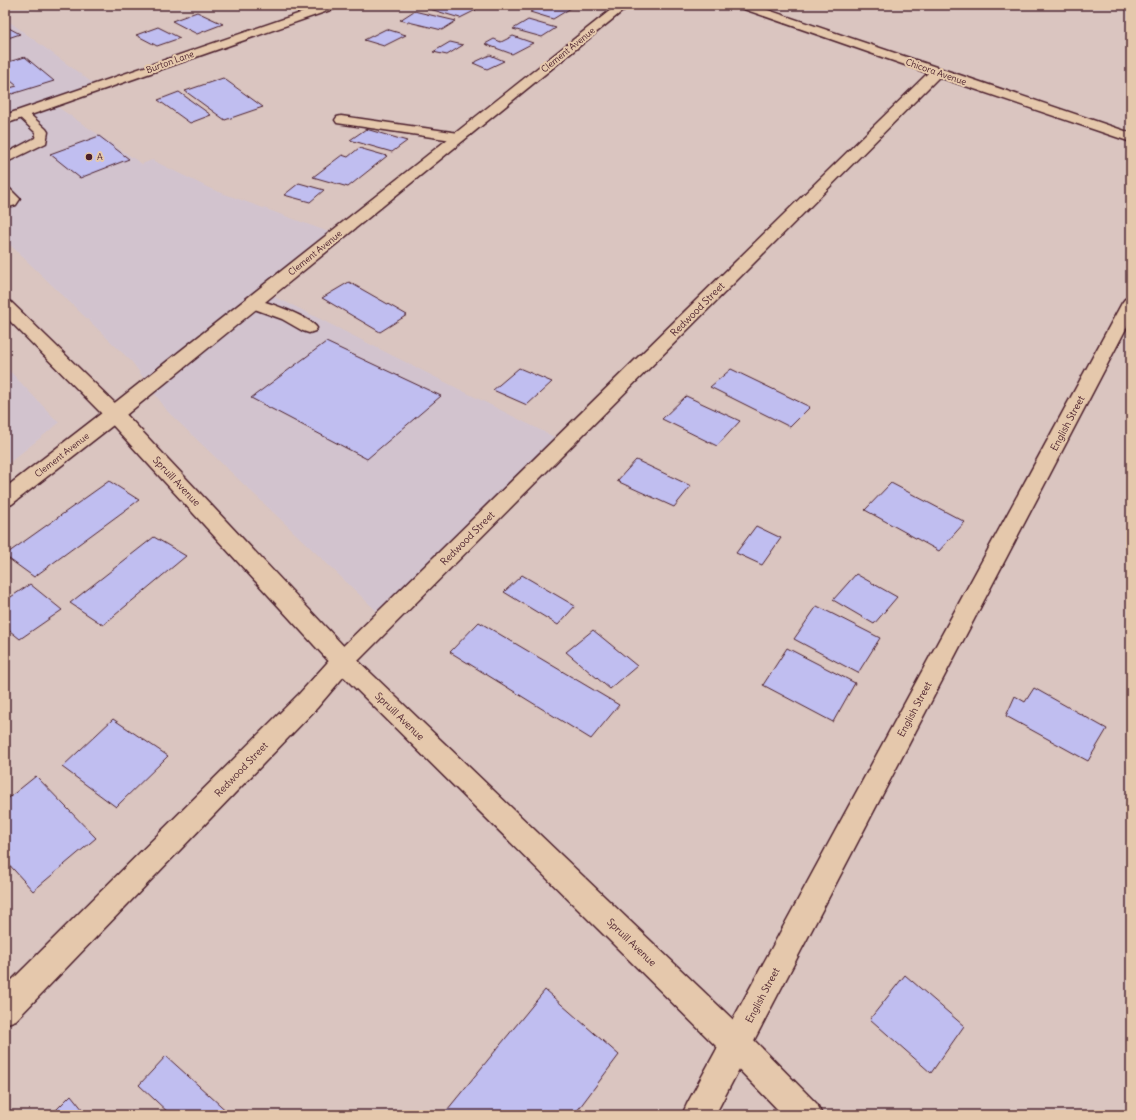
<svg xmlns="http://www.w3.org/2000/svg" width="1136" height="1120" font-family="Delius,sans-serif">
  <style>
    .built { fill: #d2c3ce }
    .building { fill: #c0bef0; stroke: #4a1f2b }
    .lines { fill: none; stroke-linecap: round; stroke-linejoin: round }
    .lane-casing { stroke: #4a1f2b; stroke-width: 3 }
    .street-casing { stroke: #4a1f2b; stroke-width: 3 }
    .secondary-casing { stroke: #4a1f2b; stroke-width: 3 }
    .lane { fill: #e5c8ac; fill-rule: evenodd }
    .street { fill: #e5c8ac; fill-rule: evenodd }
    .secondary { fill: #e5c8ac; fill-rule: evenodd }
    .poi-dot { fill: #4a1f2b; stroke: #e5c8ac; stroke-width: 1.5 }
    .labels { text-anchor: middle; stroke-width: 4; stroke-linejoin: round; paint-order: stroke }
    .far-street-label { font-size: 9px; fill: #4a1f2b; stroke: #e5c8ac }
    .far-poi-label { font-size: 9px; fill: #4a1f2b; stroke: #e5c8ac; text-anchor: start }
    .street-label { font-size: 10px; fill: #4a1f2b; stroke: #e5c8ac }
  </style>
  <rect width="100%" height="100%" fill="#dac5c0"/>
  <filter id="ink" filterUnits="userSpaceOnUse"><feTurbulence type="fractalNoise" baseFrequency=".025" numOctaves="2"/><feDisplacementMap in="SourceGraphic" scale="8" xChannelSelector="R" yChannelSelector="G"/><feConvolveMatrix kernelMatrix="1 2 1 2 8 2 1 2 1" color-interpolation-filters="sRGB"/></filter>
  <g filter="url(#ink)">
    <g class="built">
      <path d="M10 22 98 87 53 104 142 164 152 160 211 189 337 235 265 293 292 305 564 442 385 619 168 412 132 362 5 240V24Z"/>
      <path d="M5 366 59 423 5 466Z"/>
    </g>
    <g class="building">
      <path d="M428 5H460L476 10 460 18 423 7Z"/>
      <path d="M543 5H576L553 19 530 12Z"/>
      <path d="M414 11 456 21 442 30 400 20Z"/>
      <path d="M197 12 223 24 197 34 172 21Z"/>
      <path d="M528 20 556 28 542 37 513 29Z"/>
      <path d="M5 26 20 34 5 39Z"/>
      <path d="M158 27 180 38 157 46 136 35Z"/>
      <path d="M386 29 406 35 384 46 364 40Z"/>
      <path d="M513 36 533 43 512 54 485 44 494 39 501 42Z"/>
      <path d="M450 42 463 45 447 55 433 52Z"/>
      <path d="M490 55 504 61 487 69 473 63Z"/>
      <path d="M25 57 54 81 12 94 6 89 17 86 5 76V63Z"/>
      <path d="M223 78 263 107 225 120 185 91Z"/>
      <path d="M179 92 211 115 190 123 158 100Z"/>
      <path d="M366 129 407 141 392 152 350 140Z"/>
      <path d="M99 136 129 159 80 178 50 154Z"/>
      <path d="M359 148 387 156 348 187 313 177 342 155 348 157Z"/>
      <path d="M299 183 324 190 310 202 284 195Z"/>
      <path d="M349 282 407 315 380 332 322 298Z"/>
      <path d="M326 342 441 396 367 459 251 398Z"/>
      <path d="M519 368 552 382 527 405 493 390Z"/>
      <path d="M731 369 810 407 790 427 710 387Z"/>
      <path d="M686 396 740 421 717 446 662 419Z"/>
      <path d="M636 460 691 486 674 507 617 481Z"/>
      <path d="M109 481 139 500 34 577 5 556V555Z"/>
      <path d="M891 483 965 522 939 551 865 510Z"/>
      <path d="M756 526 781 538 762 565 736 553Z"/>
      <path d="M154 537 186 556 103 625 70 603Z"/>
      <path d="M856 574 897 597 874 624 833 600Z"/>
      <path d="M522 575 575 606 558 625 504 592Z"/>
      <path d="M30 584 62 610 20 639 5 627V601Z"/>
      <path d="M817 606 880 638 858 673 794 639Z"/>
      <path d="M479 622 619 705 591 739 450 652Z"/>
      <path d="M593 630 637 666 610 689 566 652Z"/>
      <path d="M787 648 855 683 833 722 763 685Z"/>
      <path d="M1034 688 1107 729 1088 761 1006 716 1015 696 1025 702Z"/>
      <path d="M113 719 168 756 116 807 62 767Z"/>
      <path d="M36 776 96 838 33 891 5 860V801Z"/>
      <path d="M905 975 964 1026 931 1073 870 1019Z"/>
      <path d="M545 990 619 1055 574 1115H443Z"/>
      <path d="M166 1056 231 1115H171L139 1085Z"/>
      <path d="M71 1095 87 1115H51Z"/>
    </g>
    <g class="lines">
      <g class="lane-casing">
        <g id="lane">
          <path d="M22 110 26 111 46 129 48 132 46 143 5 163V154L35 138 36 133 16 114 18 111Z"/>
          <path d="M341 116 459 133 464 134 465 137 464 140 459 141 337 123 335 120 337 117Z"/>
          <path d="M5 188 10 189 20 199 16 205 5 208Z"/>
          <path d="M252 298C267 302 309 316 317 328L315 331 309 333 303 331 282 319 246 306 244 303 246 300Z"/>
        </g>
      </g>
      <g class="street-casing">
        <g id="street">
          <path d="M617 5H630L121 419 12 504 5 507V488L107 409Z"/>
          <path d="M736 5H753L1131 133V142L939 77 351 668 317 708 16 1020 5 1024V987L299 694 335 654 928 73 738 7Z"/>
          <path d="M1131 298V319L715 1115H682L687 1104 1122 303 1125 299Z"/>
        </g>
      </g>
      <g class="secondary-casing">
        <g id="secondary">
          <path d="M324 5H341L339 7 5 124V115Z"/>
          <path d="M5 301 11 302 121 409 351 654 747 1033 817 1104 822 1115H783L725 1055 335 668 107 419 5 316Z"/>
        </g>
      </g>
      <use href="#lane" class="lane"/>
      <use href="#street" class="street"/>
      <use href="#secondary" class="secondary"/>
    </g>
  </g>
  <circle class="poi-dot" cx="89" cy="157" r="4"/>
  <g class="labels">
    <g class="far-street-label">
      <text transform="translate(568 50) rotate(-39)" y="3">Clement Avenue</text>
      <text transform="translate(170 62) rotate(-20)" y="3">Burton Lane</text>
      <text transform="translate(936 72) rotate(19)" y="3">Chicora Avenue</text>
      <text transform="translate(315 253) rotate(-39)" y="3">Clement Avenue</text>
      <text transform="translate(62 455) rotate(-38)" y="3">Clement Avenue</text>
    </g>
    <g class="far-poi-label">
      <text x="97" y="160">A</text>
    </g>
    <g class="street-label">
      <text transform="translate(697 309) rotate(-45)" y="4">Redwood Street</text>
      <text transform="translate(1067 423) rotate(-62)" y="4">English Street</text>
      <text transform="translate(177 481) rotate(47)" y="4">Spruill Avenue</text>
      <text transform="translate(467 538) rotate(-45)" y="4">Redwood Street</text>
      <text transform="translate(914 709) rotate(-62)" y="4">English Street</text>
      <text transform="translate(400 716) rotate(44)" y="4">Spruill Avenue</text>
      <text transform="translate(241 769) rotate(-46)" y="4">Redwood Street</text>
      <text transform="translate(632 942) rotate(44)" y="4">Spruill Avenue</text>
      <text transform="translate(762 995) rotate(-62)" y="4">English Street</text>
    </g>
  </g>
  <rect width="1136" height="1120" fill="none" stroke="#e5c8ac" stroke-width="20"/>
  <rect x="10" y="10" width="1116" height="1100" fill="none" stroke="#4a1f2b" stroke-width="1.5" filter="url(#ink)"/>
</svg>
